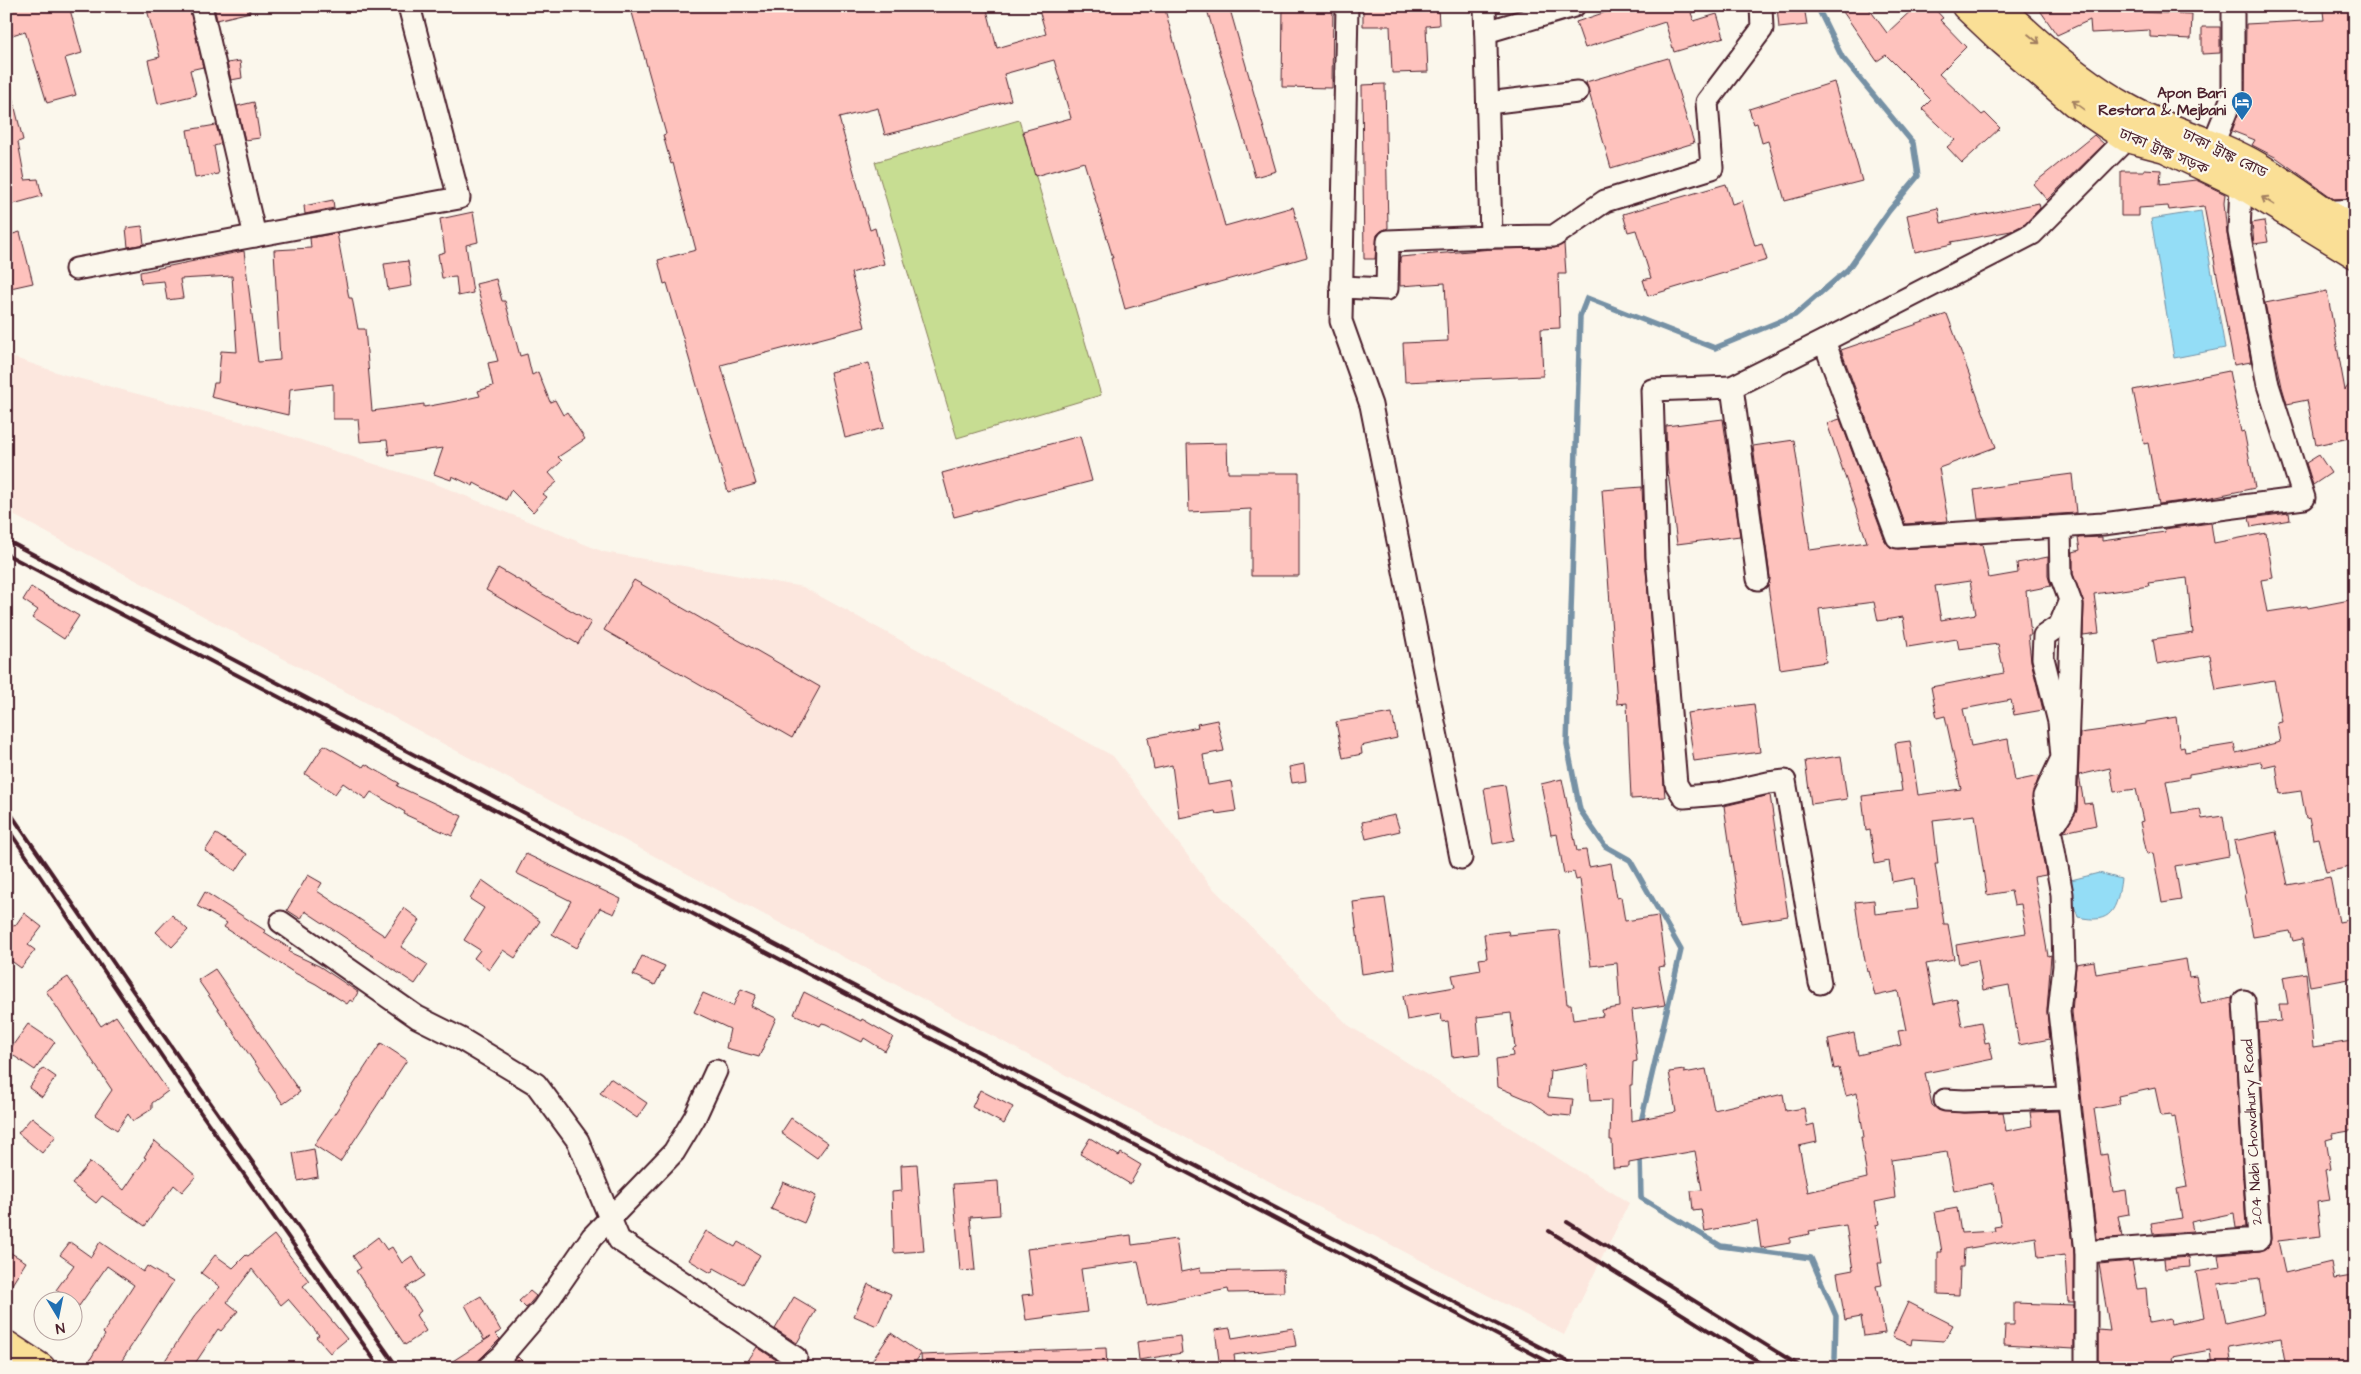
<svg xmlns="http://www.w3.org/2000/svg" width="2361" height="1374" font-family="'Architects Daughter','Noto Sans Bengali',sans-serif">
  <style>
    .built { fill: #fce7de }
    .green { fill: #c7dd92; stroke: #887e5e }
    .water { fill: #94ddf6; stroke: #7691a5 }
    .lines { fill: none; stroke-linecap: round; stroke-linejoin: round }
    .stream { stroke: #7691a5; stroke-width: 5.5 }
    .building { fill: #fec2bd; stroke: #4a1f2b; fill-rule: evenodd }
    .minor-casing { stroke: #4a1f2b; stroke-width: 25 }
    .major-casing { stroke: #4a1f2b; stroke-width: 31 }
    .minor { stroke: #fbf7ec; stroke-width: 21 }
    .major { stroke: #fadf96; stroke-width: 28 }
    .rail { stroke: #4a1f2b; stroke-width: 4 }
    .oneway { stroke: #a27f60 }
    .labels { text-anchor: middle; stroke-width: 4.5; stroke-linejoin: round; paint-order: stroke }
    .poi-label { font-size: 15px; font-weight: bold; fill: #4a1f2b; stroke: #fbf7ec; text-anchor: end }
    .street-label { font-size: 15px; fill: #4a1f2b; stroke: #fbf7ec }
  </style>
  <rect width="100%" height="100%" fill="#fbf7ec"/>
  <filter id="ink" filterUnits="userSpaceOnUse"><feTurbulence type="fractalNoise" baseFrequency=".02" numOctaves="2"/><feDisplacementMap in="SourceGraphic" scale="10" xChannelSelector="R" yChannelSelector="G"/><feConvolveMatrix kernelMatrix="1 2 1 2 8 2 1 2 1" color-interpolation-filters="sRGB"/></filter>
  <g filter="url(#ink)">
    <path class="built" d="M6 355 62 374 255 425 436 484 604 552 803 587 1113 756 1209 884 1348 1025 1629 1203 1564 1335 1075 1080 6 511Z"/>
    <path class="green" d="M1019 120 1101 395 957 438 875 162Z"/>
    <g class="water">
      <path d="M2201 211 2225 348 2174 358 2151 219Z"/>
      <path d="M2099 873 2121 879C2117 909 2112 925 2078 917L2072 900 2071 880Z"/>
    </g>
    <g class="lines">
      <g class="stream">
        <path d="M1640 1126 1681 950 1630 860 1605 846 1580 810 1567 744 1580 316 1587 298 1715 348 1795 315 1848 269 1889 211 1918 176 1913 143 1842 57 1817 6"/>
        <path d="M1640 1155 1641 1198 1721 1246 1811 1258 1836 1316 1835 1358"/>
      </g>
    </g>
    <g class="building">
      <path d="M6 6H69L82 53 65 58 76 95 47 103 25 31 6 37Z"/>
      <path d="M146 6H189L203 67 190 70 196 95 158 104 148 60 160 57Z"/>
      <path d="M214 6H249L250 12 217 20Z"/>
      <path d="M641 6H986L997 48 1046 34 1038 6H1164L1225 226 1293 207 1307 257 1125 309 1111 258H1113L1084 162 1035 176 1023 131 1071 118 1054 60 1004 74 1011 100 916 127 885 135 878 108 839 118 870 230 875 228 884 264 851 273 865 327 721 365 756 484 728 492 667 283 664 284 658 260 696 250 673 163 671 164 663 135 666 134 631 9Z"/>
      <path d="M1206 6H1229L1276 171 1255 177Z"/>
      <path d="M1283 6H1333L1332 88 1282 87Z"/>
      <path d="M1363 6H1438L1439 25 1426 26 1428 72 1392 73 1390 26H1363Z"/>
      <path d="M1624 6H1703V9L1691 13 1694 21 1717 14 1724 37 1674 52 1665 22 1585 48 1576 22Z"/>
      <path d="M1777 6H1804L1807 25 1779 28Z"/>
      <path d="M1839 6H1867L1887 33 1916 6H1932L1943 18 1940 20 1966 47 1939 74 1982 115 1985 113 2000 128 1962 163 1947 147 1955 140 1922 109 1931 100 1886 55 1877 61Z"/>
      <path d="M2037 6H2077L2078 11 2133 8V12L2192 14 2191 39 2150 37V30L2091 33 2090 20 2057 35Z"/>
      <path d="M2355 7V198L2334 199 2277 158 2252 145 2255 140 2232 131 2245 95 2246 24 2324 20 2323 11Z"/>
      <path d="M2202 27H2220V53L2202 54Z"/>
      <path d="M1668 58 1694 143 1611 168 1586 82Z"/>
      <path d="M240 61 242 78 231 80 227 63Z"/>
      <path d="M1834 82 1862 181 1785 201 1768 141 1762 143 1757 123 1754 124 1749 109Z"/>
      <path d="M1385 84 1388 228 1381 231 1377 235 1375 259H1364L1362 85Z"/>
      <path d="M6 96H12L23 140 18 142 25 180 38 179 42 196 6 206Z"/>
      <path d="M254 102 260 138 245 140 237 106Z"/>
      <path d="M216 125 221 144 214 146 219 174 195 178 187 130Z"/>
      <path d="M2094 135 2104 144 2047 200 2033 184Z"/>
      <path d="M2144 169 2161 170 2160 184 2196 180 2225 194 2224 203 2227 234 2251 362 2234 365 2204 206 2169 210 2168 206 2139 208V216H2121V171H2144Z"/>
      <path d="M1726 184 1732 204 1742 201 1755 246 1762 244 1767 260 1648 296 1643 280 1651 278 1636 230 1628 232 1623 214Z"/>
      <path d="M333 200 334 208 305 214 304 206Z"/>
      <path d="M2039 203 2040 208 2025 224 2011 231 1951 242 1952 244 1915 252 1907 215 1938 208 1941 223Z"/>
      <path d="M473 212 478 242 466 245 473 293 458 296 456 277 442 278 438 254 445 252 440 219Z"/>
      <path d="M2264 221 2268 242 2254 244 2252 223Z"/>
      <path d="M142 226 144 244 128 247 126 228Z"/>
      <path d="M20 232 33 283 6 289V236Z"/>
      <path d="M337 233 349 298H352L358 329H365L372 411 424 404V407L457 401 480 396 478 391 493 386 488 363 498 361 476 284 496 279 502 301H505L520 356 527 354 532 375 538 372 550 402 555 400 563 415 567 412 585 439 558 457 562 461 549 473 557 482 543 494 547 497 533 512 511 490 506 500 474 483 473 486 452 476 451 480 434 474 443 448 389 455 387 440 360 442 358 419H333V384L290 389 288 415 211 397 214 383H218L221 351 237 352 232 276 180 279 183 298 167 300 164 281 141 283 140 272 244 251 258 362 280 360 274 250 311 248 310 238Z"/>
      <path d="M1564 244 1566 274H1558L1560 328 1541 329 1543 376 1405 382 1403 343 1448 341 1445 283 1400 286V257L1492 249 1554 248Z"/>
      <path d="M408 261 412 286 388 290 384 264Z"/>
      <path d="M2327 291 2345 390 2355 377V437L2316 445 2307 400 2287 404 2282 387 2265 303Z"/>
      <path d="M1947 314 1996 447 1939 468 1948 521 1905 524 1841 350Z"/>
      <path d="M869 363 884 428 845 438 830 372Z"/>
      <path d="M2229 371 2241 432 2244 431 2255 488 2207 498 2159 504 2148 443 2144 444 2133 390Z"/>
      <path d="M1723 419 1740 536 1677 544 1667 464 1666 426Z"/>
      <path d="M1840 419 1885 541 1890 547 1898 549 1982 544 1989 578 2018 573 2017 563 2048 557V576L2051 586 2026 591 2031 635H2028L2031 661 2043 710 2014 715 2011 700 1963 709 1971 746 2008 739 2015 781 2039 776 2032 798 2046 875 2034 877 2048 956 2051 955 2047 1011 2050 1039 2019 1045 2009 985 1983 990 1978 960 1959 964 1956 945 2026 933 2021 904 2014 905 2011 891 1987 895 1975 815 1933 820 1938 864H1935L1944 924H1948L1954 959 1926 964 1934 1004 1957 999 1962 1026 1981 1022 1985 1043 1989 1042 1993 1059 1925 1073 1932 1105 1938 1110 1963 1113 2003 1112 2006 1131 2032 1126 2030 1112 2058 1111 2074 1253V1302H2068L2065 1255 2038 1258 2036 1237 1964 1249 1963 1267H1960L1959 1295 1938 1294V1252H1942L1935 1212 1957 1208 1961 1233 1995 1231 1994 1227 2001 1226 1993 1183 1954 1191 1947 1152 1891 1160 1895 1198 1875 1202 1879 1224 1876 1225 1882 1263H1878L1882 1285 1876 1286 1885 1333 1864 1336 1861 1317 1845 1320 1837 1273 1853 1270 1846 1225 1809 1231 1810 1234 1790 1238V1243L1761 1248 1757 1221 1705 1231 1701 1209 1693 1210 1691 1191 1702 1190 1695 1151 1629 1163V1167L1613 1168 1612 1140H1610L1611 1100 1590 1101 1587 1065 1550 1071 1548 1097 1573 1099 1571 1116 1550 1114 1531 1101 1498 1087 1496 1059 1513 1056 1512 1049 1515 1048 1511 1013 1477 1017 1480 1054 1452 1057 1448 1021 1442 1022 1441 1014 1407 1020 1403 996 1455 987 1452 975 1481 970 1479 959 1487 958 1484 934 1508 931 1509 935 1559 930 1567 1004H1571L1573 1020 1603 1016 1602 1010 1620 1007 1617 963 1591 966 1580 879 1576 880 1574 872 1564 874 1557 834 1551 835 1541 784 1562 779 1577 851 1586 850 1589 867 1611 863 1617 898 1621 897 1625 921 1658 916 1665 966 1658 967 1665 1005 1632 1010 1637 1061 1633 1062 1632 1085H1630L1631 1121 1676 1112 1669 1072 1684 1070V1073L1706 1069 1714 1110 1783 1094 1786 1111 1804 1108 1807 1126 1814 1124 1817 1142 1799 1146 1808 1192 1867 1178 1861 1137H1864L1857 1093 1846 1096 1839 1068 1834 1069 1828 1039 1854 1033 1858 1055 1901 1045 1898 1031 1906 1030 1898 991 1875 996 1869 971 1867 972 1861 938H1860L1855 902 1874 900 1875 914 1918 909 1914 878 1892 882 1889 861 1875 864 1870 830 1866 831 1862 796 1902 791 1895 743 1910 741 1918 795 1961 789 1945 716 1937 718 1931 687 2004 673 1998 644 1959 649 1957 639 1908 647 1903 617 1878 621 1874 602 1819 609 1826 662 1780 669 1768 586 1770 577 1753 446 1794 440 1810 550 1867 542 1827 423ZM1970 581 1976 614 1941 620 1935 586Z"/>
      <path d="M1080 436 1092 481 954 517 942 473Z"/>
      <path d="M1227 443 1228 473H1299V576H1251V509L1189 512 1187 444Z"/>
      <path d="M2319 455 2331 473 2313 485 2306 463Z"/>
      <path d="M2072 474 2076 513 1978 519 1974 490 2020 483 2019 481Z"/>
      <path d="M1642 487 1645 558 1665 797 1631 799 1627 703 1617 704 1602 490Z"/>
      <path d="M2289 513 2290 520 2251 527 2249 518Z"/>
      <path d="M2211 523 2214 543 2266 533 2273 578 2261 580 2267 612 2307 606 2308 608 2355 599V866L2326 872 2318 838 2313 839 2309 818 2306 819 2301 791 2280 794 2276 764 2263 767 2261 762 2189 774V777L2166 781 2172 813 2200 809 2202 819 2223 816 2229 856 2175 866 2181 900 2162 903 2153 853 2147 854 2140 822 2143 821 2136 789 2114 792 2110 768 2079 775 2084 804 2092 803 2096 825 2064 832 2077 809 2080 733 2146 724V722L2176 717 2180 747 2184 746 2185 752 2234 744 2236 753 2280 742 2277 723 2282 722 2274 680 2216 690 2210 655 2157 664 2153 639 2193 633 2187 578 2148 583 2149 586 2094 594 2099 633 2083 635 2084 605 2073 574V552L2080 550 2078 538 2102 537V541L2165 532 2164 529Z"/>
      <path d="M498 568 591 622 578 644 486 590Z"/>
      <path d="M634 580 820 687 792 738 604 630Z"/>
      <path d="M31 587 79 616 64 639 32 618 38 610 23 600Z"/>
      <path d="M1754 704 1760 752 1694 761 1687 713Z"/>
      <path d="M1392 713 1397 738 1361 746 1362 754 1343 758 1336 722Z"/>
      <path d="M1217 720 1224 751 1203 755 1208 785 1231 781 1236 811 1216 814 1215 811 1179 818 1172 765 1154 769 1148 738 1198 727 1197 724Z"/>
      <path d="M324 745 363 767 365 764 399 783 397 786 462 816 452 836 404 814 405 812 371 792 366 799 343 783 335 794 305 774Z"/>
      <path d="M1841 756 1847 799 1811 804 1805 761Z"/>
      <path d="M1304 764 1306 781 1292 783 1289 767Z"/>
      <path d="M1505 785 1514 840 1493 844 1484 788Z"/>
      <path d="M1770 795 1788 916 1741 923 1724 806Z"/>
      <path d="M1395 815 1400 831 1366 839 1362 822Z"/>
      <path d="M2276 832 2288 885 2330 877 2339 922 2355 919V978L2310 986 2302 939 2293 941 2290 931 2253 937 2245 894H2246L2234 841Z"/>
      <path d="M216 834 247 854 236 871 205 851Z"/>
      <path d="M526 854 621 899 614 914 600 908 577 948 552 934 571 901 516 873Z"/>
      <path d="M308 875 322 883 317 891 385 936 404 908 420 920 401 947 428 965 415 984 305 911 301 919 287 910Z"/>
      <path d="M482 880 540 921 515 958 503 950 489 970 474 958 480 950 464 940 484 908 470 899Z"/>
      <path d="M205 892 266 931 264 932 291 949 289 952 319 966 358 992 353 1002 350 1000 347 1004 316 984 293 972 224 927 227 923 197 906Z"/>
      <path d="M1385 898 1395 969 1362 974 1353 902Z"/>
      <path d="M24 913 42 927 28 945 35 950 21 968 6 957V919L15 926Z"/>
      <path d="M172 915 188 930 172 947 156 932Z"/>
      <path d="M642 956 665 966 655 985 633 975Z"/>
      <path d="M2186 959 2189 977 2196 976 2201 1004 2232 998 2246 1227 2236 1228 2234 1213 2191 1222 2193 1231 2153 1234 2151 1223 2182 1218 2177 1189 2187 1187 2175 1117 2171 1118V1115L2161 1116 2155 1088 2118 1096 2120 1104 2094 1109 2101 1155 2107 1154 2113 1192 2126 1190 2129 1214 2118 1216 2122 1237 2097 1239 2072 1012 2076 964 2094 961 2096 974Z"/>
      <path d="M215 969 300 1092 283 1104 198 980Z"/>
      <path d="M2306 973 2313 1047 2352 1041 2355 1060V1130L2332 1134 2333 1138 2326 1140 2331 1169 2325 1170 2330 1200 2317 1202 2321 1236 2278 1241 2285 1273 2331 1262 2334 1279 2352 1276 2355 1289V1366L2346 1368H2286L2281 1338 2229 1347 2232 1368H2212L2210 1350 2173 1357 2174 1363 2156 1366 2157 1368H2098V1330L2110 1331 2099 1264 2132 1261 2137 1289 2146 1288 2149 1323 2170 1319 2171 1324 2204 1317 2196 1272 2220 1268 2218 1255 2260 1251 2270 1245 2271 1238 2258 1023 2281 1021 2279 1004H2288L2283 977ZM2259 1278 2264 1314 2226 1323 2218 1284Z"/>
      <path d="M68 977 101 1026 116 1016 168 1091 152 1103V1109L133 1121 128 1114 117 1130 95 1115 112 1090 46 991Z"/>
      <path d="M741 989 756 995 751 1006 776 1018 759 1057 726 1048 730 1029 694 1012 703 993 733 1006Z"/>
      <path d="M804 992 861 1021 862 1019 893 1037 885 1051 864 1038 862 1042 826 1024 822 1023 820 1026 794 1014Z"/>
      <path d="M28 1024 55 1042 35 1070 8 1052Z"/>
      <path d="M381 1043 407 1060 340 1162 314 1145Z"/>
      <path d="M43 1068 56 1077 42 1097 29 1088Z"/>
      <path d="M610 1078 647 1103 637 1118 600 1093Z"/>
      <path d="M980 1090 1013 1107 1004 1124 972 1107Z"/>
      <path d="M32 1117 56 1136 42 1153 18 1133Z"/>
      <path d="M791 1118 828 1143 817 1158 781 1133Z"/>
      <path d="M1090 1138 1119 1156 1121 1153 1141 1165 1130 1184 1080 1154Z"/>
      <path d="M155 1141 196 1176 182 1192 174 1185 145 1226 102 1196 96 1203 72 1184 90 1162 124 1190 146 1158 144 1157Z"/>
      <path d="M314 1149 318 1177 298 1181 293 1153Z"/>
      <path d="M917 1164 924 1251 894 1253 892 1192 902 1191 901 1165Z"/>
      <path d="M998 1181 1000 1215 970 1217 975 1270 960 1271 953 1184Z"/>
      <path d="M783 1182 816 1196 804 1223 771 1209Z"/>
      <path d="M706 1231 735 1247 738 1242 760 1255 743 1284 714 1268 711 1273 689 1260Z"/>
      <path d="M274 1235 309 1281 303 1286 347 1339 330 1353 316 1337 319 1335 288 1299 281 1305 252 1269 227 1302 238 1311 221 1331 218 1329 192 1368H160L194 1317 220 1287 201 1273 215 1255 233 1268 246 1255 248 1256Z"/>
      <path d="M1131 1235 1132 1245 1176 1239 1181 1272 1200 1268 1201 1272 1283 1270 1284 1292 1229 1293 1228 1289 1147 1305 1138 1261 1081 1269 1087 1312 1026 1320 1022 1295 1033 1294 1027 1249Z"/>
      <path d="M378 1237 387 1250 392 1247 402 1263 412 1256 425 1276 406 1288 421 1311 416 1315 426 1331 405 1345 356 1271 361 1268 353 1256Z"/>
      <path d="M70 1242 91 1257 100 1242 143 1272 147 1266 173 1282 117 1368H85L105 1335 103 1333 134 1285 107 1266 79 1306 56 1290 74 1265 60 1255Z"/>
      <path d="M6 1250 26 1262 6 1294Z"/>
      <path d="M2189 1257 2190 1267 2165 1269 2164 1259Z"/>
      <path d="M868 1284 891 1294 877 1326 854 1316Z"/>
      <path d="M530 1291 536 1296 526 1308 519 1301Z"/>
      <path d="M481 1296 501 1331 495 1334 500 1339 480 1359 476 1368H442L490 1337 484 1340 465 1305Z"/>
      <path d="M794 1297 816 1310 797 1343 775 1329Z"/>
      <path d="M1908 1302 1953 1325 1944 1341 1912 1339 1911 1345 1892 1337Z"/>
      <path d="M2014 1303 2074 1305V1349L2004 1345 2005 1325H2014Z"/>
      <path d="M1230 1328 1232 1338 1293 1328 1296 1346 1234 1355 1236 1368H1220L1215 1330Z"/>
      <path d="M891 1333 921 1354 911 1368H867Z"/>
      <path d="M1180 1336 1182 1353 1139 1360 1137 1342Z"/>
      <path d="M757 1347 779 1362 778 1368H743Z"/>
      <path d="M1106 1348 1107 1368H922L921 1355Z"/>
      <path d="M518 1357 529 1368H508Z"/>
    </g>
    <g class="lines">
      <g class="minor-casing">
        <g id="minor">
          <path d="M201 6 255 236"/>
          <path d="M1347 6 1341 321 1371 405 1461 858"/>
          <path d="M1486 32 1574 6"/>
          <path d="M1488 103 1577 92"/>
          <path d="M2127 138 2032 234 1824 341 1897 537 2103 524 2304 498 2268 385 2239 232 2241 184"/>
          <path d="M2213 144 2233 95V6"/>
          <path d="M2318 212 2355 210"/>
          <path d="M1491 237 1554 236 1605 201 1712 168 1707 102 1762 29 1761 6"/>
          <path d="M76 269 459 198 409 6"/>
          <path d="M1341 287 1387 289 1388 241 1491 237 1485 6"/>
          <path d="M1732 387 1652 390 1657 557 1676 784 1684 797 1719 794 1768 783 1785 781 1820 983"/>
          <path d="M2060 527 2061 576 2070 600 2060 625 2044 636 2043 658 2059 722 2062 758 2044 796 2062 894 2064 966 2059 1012 2086 1252V1368"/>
          <path d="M1758 579 1732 387 1824 341"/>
          <path d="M2056 822 2065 808 2072 605"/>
          <path d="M281 922 417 1017 461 1039 536 1084 578 1141 619 1240 796 1358 790 1368"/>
          <path d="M1945 1100 1964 1101 2067 1098"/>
          <path d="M2086 1252 2259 1239 2244 1001"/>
          <path d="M488 1368 502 1356 543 1308 592 1237 674 1152 695 1117 716 1071"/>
        </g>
      </g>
      <g class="major-casing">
        <g id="major">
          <path d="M1966 6 2003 41 2075 103 2127 138 2165 148 2241 184 2355 254"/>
          <path d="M1998 6C2037 44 2081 83 2129 109 2170 132 2217 142 2257 166 2291 186 2322 211 2355 232"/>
          <path d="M6 1345 41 1368"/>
        </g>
      </g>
      <use href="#minor" class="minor"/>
      <use href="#major" class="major"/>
      <g class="rail">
        <path d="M6 540 1580 1368"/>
        <path d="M6 554 1560 1368"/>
        <path d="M6 807 200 1088 398 1368"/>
        <path d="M6 826 182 1086 380 1368"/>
        <path d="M1567 1222 1803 1368"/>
        <path d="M1549 1231 1769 1368"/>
      </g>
    </g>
    <defs><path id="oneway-shaft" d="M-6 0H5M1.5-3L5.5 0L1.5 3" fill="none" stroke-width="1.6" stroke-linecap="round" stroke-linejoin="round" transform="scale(1.25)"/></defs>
    <g class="oneway">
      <use href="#oneway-shaft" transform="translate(2034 39) rotate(39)"/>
      <use href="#oneway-shaft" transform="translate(2078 105) rotate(-144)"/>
      <use href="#oneway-shaft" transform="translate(2268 201) rotate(-148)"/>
    </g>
  </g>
  <defs>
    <g id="hotel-pin" transform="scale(1.125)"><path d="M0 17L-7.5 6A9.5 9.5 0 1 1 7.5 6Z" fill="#1f6fb2" stroke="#fbf7ec"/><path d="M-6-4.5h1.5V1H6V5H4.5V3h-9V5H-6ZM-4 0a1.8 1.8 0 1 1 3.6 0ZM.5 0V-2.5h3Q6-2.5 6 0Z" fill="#fff"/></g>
  </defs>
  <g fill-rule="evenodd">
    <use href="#hotel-pin" x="2242" y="102"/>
  </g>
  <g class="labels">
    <g class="poi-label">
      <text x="2226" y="98">Apon Bari<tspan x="2226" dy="17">Restora &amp; Mejbani</tspan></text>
    </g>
    <g class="street-label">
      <text transform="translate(2164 151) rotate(23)" y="5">ঢাকা ট্রাঙ্ক সড়ক</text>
      <text transform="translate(2225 153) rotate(26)" y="5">ঢাকা ট্রাঙ্ক রোড</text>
      <text transform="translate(2252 1132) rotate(-93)" y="5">204 Nabi Chowdhury Road</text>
    </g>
  </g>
  <rect width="2361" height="1374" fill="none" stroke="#fbf7ec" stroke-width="25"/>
  <rect x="12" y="12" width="2336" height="1349" fill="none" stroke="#4a1f2b" stroke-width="2" filter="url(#ink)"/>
  <g transform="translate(58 1316) rotate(170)"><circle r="24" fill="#fbf7ec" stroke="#b4a19f"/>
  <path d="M0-4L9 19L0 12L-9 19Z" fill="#1f6fb2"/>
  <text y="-8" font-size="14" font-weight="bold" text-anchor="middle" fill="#4a1f2b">N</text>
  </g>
</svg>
